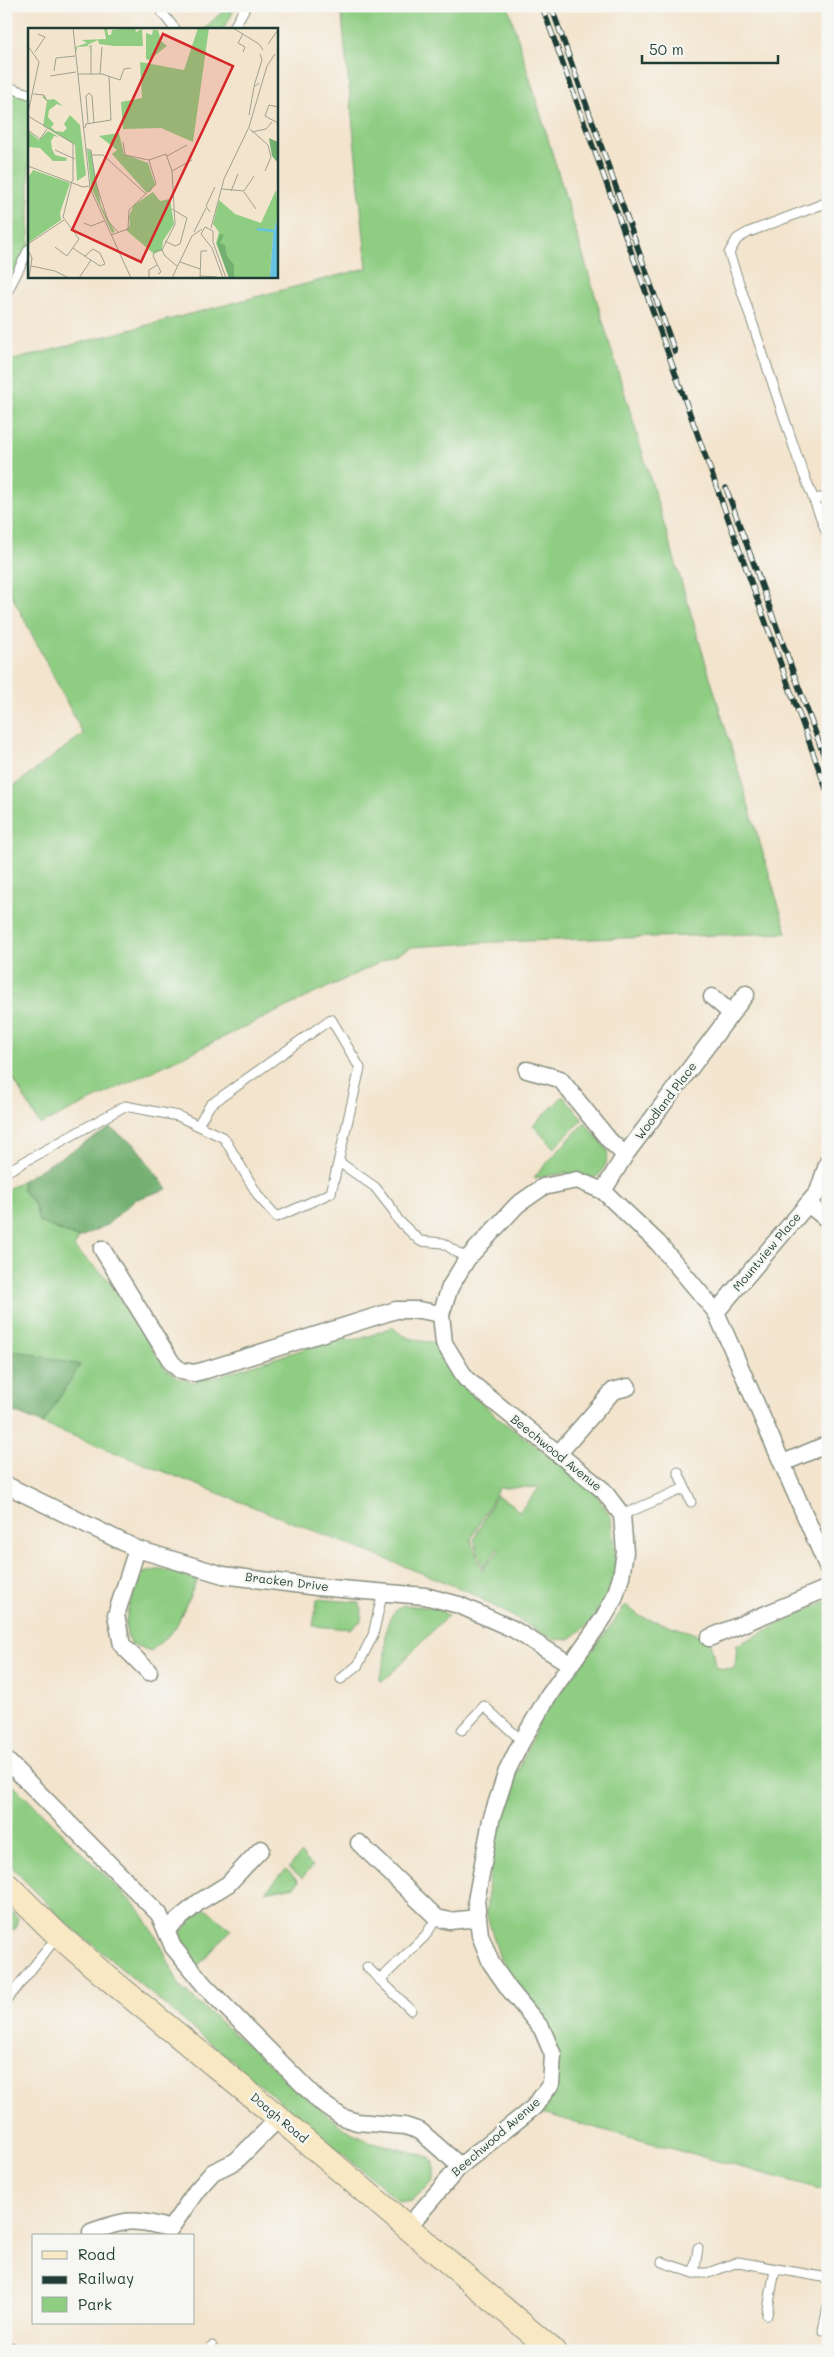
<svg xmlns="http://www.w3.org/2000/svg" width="834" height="2357" font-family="Mali,sans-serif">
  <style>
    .green { fill: #8fcd83; stroke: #57855c; fill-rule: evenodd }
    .forest { fill: #73b071; stroke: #497652 }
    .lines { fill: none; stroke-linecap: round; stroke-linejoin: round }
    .lane-casing { stroke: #899080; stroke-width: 11 }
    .street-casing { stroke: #899080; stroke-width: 19 }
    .secondary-casing { stroke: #899080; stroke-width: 26 }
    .lane { stroke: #fff; stroke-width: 9 }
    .street { stroke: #fff; stroke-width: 16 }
    .secondary { stroke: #f8e8c3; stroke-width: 24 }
    .rail-casing { stroke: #1f3d34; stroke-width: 5.5 }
    .rail { stroke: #f6f6f2; stroke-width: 4; stroke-dasharray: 11; stroke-linecap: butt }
    .labels { text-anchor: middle; stroke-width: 5; stroke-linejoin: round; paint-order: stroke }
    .street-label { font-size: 12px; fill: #1f3d34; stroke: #f6f6f2 }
    .inset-river { fill: none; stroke: #65c2e3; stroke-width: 2.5 }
    .inset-road { fill: none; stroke: #9ea190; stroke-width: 1 }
    .view { fill: #d62828; fill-opacity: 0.15; stroke: #d62828; stroke-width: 2.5 }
    .inset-edge { fill: none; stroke: #1f3d34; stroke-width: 2.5 }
  </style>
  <rect width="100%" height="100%" fill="#f6f6f2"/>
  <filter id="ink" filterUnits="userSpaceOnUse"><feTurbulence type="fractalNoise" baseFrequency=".02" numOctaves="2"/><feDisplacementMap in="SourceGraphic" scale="10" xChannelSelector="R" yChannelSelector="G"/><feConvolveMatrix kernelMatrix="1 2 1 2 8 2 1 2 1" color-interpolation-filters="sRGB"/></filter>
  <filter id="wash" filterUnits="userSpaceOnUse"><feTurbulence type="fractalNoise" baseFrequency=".0096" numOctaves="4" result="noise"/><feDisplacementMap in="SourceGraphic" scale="20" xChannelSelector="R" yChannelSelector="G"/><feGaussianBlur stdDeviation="1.12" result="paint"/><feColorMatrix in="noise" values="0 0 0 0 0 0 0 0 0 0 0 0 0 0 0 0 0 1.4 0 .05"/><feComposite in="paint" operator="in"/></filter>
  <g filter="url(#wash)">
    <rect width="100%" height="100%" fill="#f3e4cd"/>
    <g class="green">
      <path d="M220 6H235L231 16 223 29H204L223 11Z"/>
      <path d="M341 6H508L787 933 493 942 412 947 40 1125 6 1066V792L83 734 6 584V362L367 268Z"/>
      <path d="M6 84 29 92V247L6 288Z"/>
      <path d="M563 1096 583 1119 554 1148 533 1126Z"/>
      <path d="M585 1122 608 1151 606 1164 600 1174 596 1177 591 1178 566 1173 535 1178 534 1177Z"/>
      <path d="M23 1180 22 1189 35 1206 39 1222 79 1238 74 1248 107 1278 165 1368 179 1378 193 1382 218 1376 342 1337C355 1345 379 1331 393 1327 404 1341 428 1342 444 1343L470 1391 499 1419 590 1485 611 1517 617 1580 590 1623 570 1639 555 1640 467 1591 43 1424 80 1365 6 1348V1190ZM540 1487 519 1512 511 1503 496 1496 474 1539 483 1568 498 1548 500 1549 482 1571 471 1539 499 1488Z"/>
      <path d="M162 1569 197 1580 175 1629 151 1651 131 1644C118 1623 133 1594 143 1573Z"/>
      <path d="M317 1599 359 1602 362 1609 361 1621 350 1629 313 1626Z"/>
      <path d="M828 1600V2191L534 2111 555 2083 554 2037 500 1959 486 1912 494 1828 540 1720 626 1605 639 1616 709 1638 716 1668 735 1669 737 1645Z"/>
      <path d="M403 1605 435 1608 448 1615 387 1678 381 1681 379 1680C381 1672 384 1664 385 1656 386 1636 383 1617 403 1605Z"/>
      <path d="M6 1778 139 1909 160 1943 180 1987 343 2128 369 2141 430 2157 434 2163V2181L410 2202 399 2201 62 1919 6 1861Z"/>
      <path d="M301 1854 313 1866 302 1878 289 1867Z"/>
      <path d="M286 1869 299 1881 295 1886 265 1892Z"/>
      <path d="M6 1907 18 1918 15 1930 6 1931Z"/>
      <path d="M204 1910H208L231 1930 198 1966 184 1951 182 1937 179 1934 197 1914Z"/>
    </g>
    <g class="forest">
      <path d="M110 1128 135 1145 167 1189 134 1200 107 1225 79 1238 39 1222C38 1217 37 1211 35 1206 30 1193 21 1198 23 1180Z"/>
      <path d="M6 1348 80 1365 43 1424 6 1409Z"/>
    </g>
  </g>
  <g filter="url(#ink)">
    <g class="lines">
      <g class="lane-casing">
        <g id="lane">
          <path d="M157 6 175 29"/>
          <path d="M233 29 246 6"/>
          <path d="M6 81 11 88 29 94"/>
          <path d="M828 202 749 232 737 239 729 253 798 459 828 536"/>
          <path d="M6 294 29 249"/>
          <path d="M813 499 828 497"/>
          <path d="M339 1162 375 1187 393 1210 398 1220 420 1241 443 1243 467 1259"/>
          <path d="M6 1172 125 1106 178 1116 224 1138 259 1197 277 1217 331 1193 360 1068 331 1019 210 1105 198 1125"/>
          <path d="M678 1472 691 1502"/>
          <path d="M622 1515 685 1488"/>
          <path d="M341 1679 358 1665 373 1635 383 1591"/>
          <path d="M462 1730 484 1706 522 1741"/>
          <path d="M367 1967 411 2010"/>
          <path d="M380 1980 425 1936 437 1918"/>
          <path d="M6 2001 57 1937"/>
          <path d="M662 2262 694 2273H708L738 2262 828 2278"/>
          <path d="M694 2273 698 2248"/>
          <path d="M767 2315 775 2269"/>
          <path d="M823 2330 828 2307"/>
          <path d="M208 2351 212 2346"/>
        </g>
      </g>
      <g class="street-casing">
        <g id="street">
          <path d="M712 997 731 1013"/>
          <path d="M527 1070 560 1079 609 1140 625 1155"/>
          <path d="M603 1191 625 1155 746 994"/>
          <path d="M808 1204 828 1220"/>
          <path d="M102 1249 172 1363 181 1371 194 1373 206 1370 396 1310H419L441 1314"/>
          <path d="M716 1312 818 1192 828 1162"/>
          <path d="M558 1454 613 1391 628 1387"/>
          <path d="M783 1463 828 1444"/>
          <path d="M6 1485 137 1549 223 1575 317 1587 425 1596 459 1605 513 1629 570 1664"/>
          <path d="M137 1549 116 1615 122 1645 149 1672"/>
          <path d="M709 1638 828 1588"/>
          <path d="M6 1760 159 1914 173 1947 205 1986 319 2101 342 2117 357 2122 405 2126 420 2131 460 2166"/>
          <path d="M359 1843 437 1918 450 1921 477 1918"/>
          <path d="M166 1930 199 1902 228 1884 261 1849"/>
          <path d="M408 2227 460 2166 534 2107 551 2084 553 2055 542 2029 509 1989 491 1963 480 1935 476 1901 491 1820 507 1771 522 1741 547 1698 604 1617 614 1599 621 1577 625 1552 622 1515 603 1490 466 1379 444 1343 441 1314 450 1287 467 1259 517 1205 543 1187 577 1180 603 1191 658 1243 716 1312 828 1568"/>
          <path d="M91 2232C124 2220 135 2217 170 2229L197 2190 213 2172 236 2161 279 2118"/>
          <path d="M6 2350 10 2351"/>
        </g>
      </g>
      <g class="secondary-casing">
        <path id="secondary" d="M6 1884 58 1935 102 1973 279 2118 553 2351"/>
      </g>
      <use href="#lane" class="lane"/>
      <use href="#street" class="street"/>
      <use href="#secondary" class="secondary"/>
      <g class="rail-casing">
        <g id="rail">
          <path d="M542 6 828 794"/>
          <path d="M551 6 675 352"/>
          <path d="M726 488 828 767"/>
        </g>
      </g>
      <use href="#rail" class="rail"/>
    </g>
  </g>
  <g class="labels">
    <g class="street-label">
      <text transform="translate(666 1101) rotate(-53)" y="4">Woodland Place</text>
      <text transform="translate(767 1252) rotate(-50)" y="4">Mountview Place</text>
      <text transform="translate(556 1453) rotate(39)" y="4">Beechwood Avenue</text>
      <text transform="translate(287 1582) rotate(7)" y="4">Bracken Drive</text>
      <text transform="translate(279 2118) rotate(40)" y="4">Doagh Road</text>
      <text transform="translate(496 2137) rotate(-41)" y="4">Beechwood Avenue</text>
    </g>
  </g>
  <g transform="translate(28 28)">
    <rect width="250" height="250" fill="#f3e4cd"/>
    <path d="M76 0H79L80 7H83L84 2 107 0 108 4 114 1 115 18H86L71 16 70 12 59 17 62 18 63 24 61 18 49 19V24L47 19 59 15 54 12 78 11ZM170 0H181L165 114 133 100 95 101 93 74 114 70 112 34 156 42ZM125 2H130L133 13 139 18 121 32 118 31V5L124 7ZM14 69 16 68 19 72 26 71 35 78 29 76 21 82 20 89 26 96 23 99 27 103 35 104 39 100 36 96 42 87 52 97 58 147 49 153 47 117 15 98 19 73ZM0 103 11 112 20 103 31 109 26 108 23 113 24 121 27 127 39 130 38 133H25L12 120 0 119ZM91 105 96 126 120 135 127 156 122 164H118L84 126 89 122 71 108ZM59 122 63 123 73 178 87 204 84 205 63 159ZM5 142 42 155 32 185 33 192 0 215V150ZM248 162 250 185 245 207 242 250H201L188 215 191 204 185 196 191 172 207 186 233 195ZM125 164 132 173 142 171 146 196 135 213 134 222 126 226 98 202 102 197 101 188 106 177Z" fill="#8fcd83"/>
    <path d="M241 110 250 114V135L244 128ZM192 206 196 207 192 215 197 217 199 228 206 237V250H201L189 216Z" fill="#73b071"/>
    <path d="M250 187V250H242L245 207Z" fill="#65c2e3"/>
    <path class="inset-river" d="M229 201 246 203"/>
    <path class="inset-road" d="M45 0 62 160 103 250M205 0 231 16 235 22M215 6 210 15 217 19 215 24M240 16 250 2M0 18 11 34 0 85M7 24 17 9 10 6M26 43 28 30 47 28M50 46H74L92 52 96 41 103 40M63 46V17M72 46 74 19M22 48 48 44M226 58 234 32 232 26M5 66 16 67 19 73M250 79 241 77 237 88 250 95M221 87 226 59 231 55M0 88 45 115V153M60 95 58 68 61 65 64 68 66 95M57 100 58 96 83 92 81 48M222 101 240 117 243 129 237 143M0 102 12 111 19 101M224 104 238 101 244 94M95 114 97 127 121 132M58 121 63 122 67 152 80 193 90 204M27 122 47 131M64 127H75L118 166M139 128 159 117M0 138 55 159 61 158M144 143 164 132M194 161 216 163 226 148M203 163 210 146M216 164 228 181M182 184 178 178 187 159M56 195 63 198 76 193M183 200 196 151 221 99 239 38 247 26M166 204 178 180M83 207 100 201 101 182 128 156 121 132 138 126 144 143 147 196 134 222 137 228 149 238M137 213 147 218 152 216 159 190 144 181M0 216 36 192M27 219 39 228 51 211 35 189 44 153M45 220 49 223 72 238 77 236 72 225 65 221 57 228M0 222 4 230 1 250M152 234 172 241M3 238 27 243 41 250M130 246 133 244 125 228 127 223 134 222M172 248 189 249M51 250 63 232M121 250V242L129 237M144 250 164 208 174 201M172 250 173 223H179M195 250 184 220 173 206 177 199 185 203V214L198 250"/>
    <path class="view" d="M135 6 205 38 113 234 44 202Z"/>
    <rect width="250" height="250" class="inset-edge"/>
  </g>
  <rect width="834" height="2357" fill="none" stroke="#f6f6f2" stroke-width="25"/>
  <rect x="32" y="2234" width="162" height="90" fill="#f6f6f2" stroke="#a0aca6"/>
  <rect x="42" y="2251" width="25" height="8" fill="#f8e8c3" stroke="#a0aca6"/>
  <text x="78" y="2260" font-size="15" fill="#1f3d34">Road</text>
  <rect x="42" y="2276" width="25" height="8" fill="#1f3d34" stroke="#a0aca6"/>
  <text x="78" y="2284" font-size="15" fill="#1f3d34">Railway</text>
  <rect x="42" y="2297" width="25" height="15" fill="#8fcd83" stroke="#a0aca6"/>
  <text x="78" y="2310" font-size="15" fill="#1f3d34">Park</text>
  <path d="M642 55v8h136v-8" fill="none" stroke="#1f3d34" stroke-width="2.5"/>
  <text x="649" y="55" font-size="15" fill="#1f3d34" stroke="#f6f6f2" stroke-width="4" paint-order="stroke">50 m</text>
</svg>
